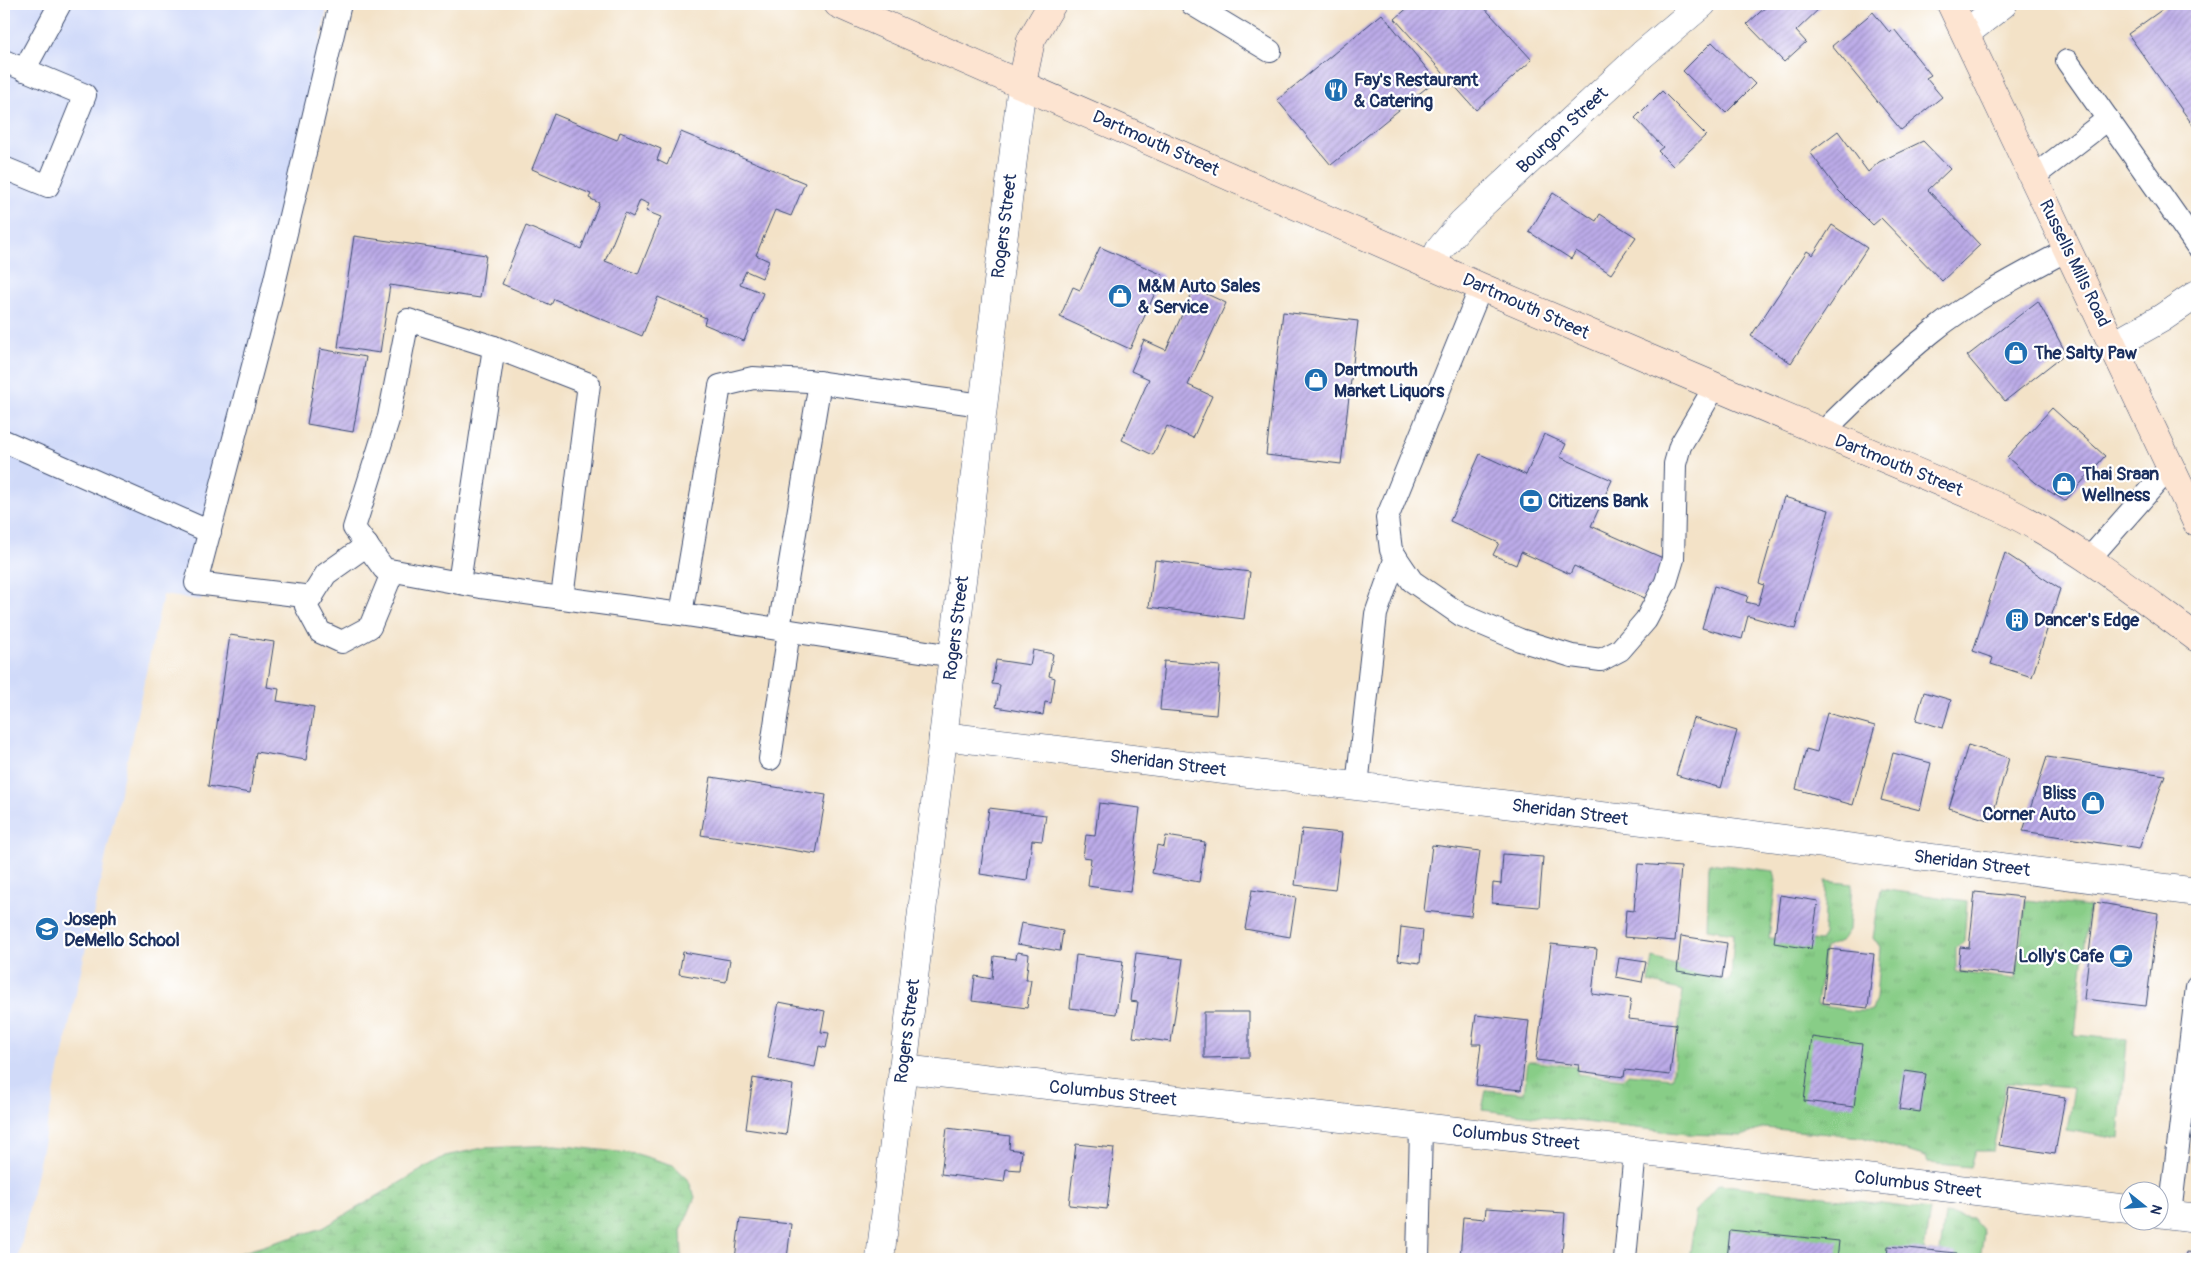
<svg xmlns="http://www.w3.org/2000/svg" width="2201" height="1263" font-family="Pangolin,sans-serif">
  <style>
    .built { fill: #d0daf9 }
    .grass { fill: url(#grass-tufts); stroke: #527e72 }
    .wetland { fill: url(#wetland-marsh); stroke: #527e72 }
    .building { fill: url(#building-hatch); fill-rule: evenodd }
    .lines { fill: none; stroke-linecap: round; stroke-linejoin: round }
    .lane-casing { stroke: #3b4a6e; stroke-width: 24 }
    .street-casing { stroke: #3b4a6e; stroke-width: 29 }
    .secondary-casing { stroke: #3b4a6e; stroke-width: 29 }
    .lane { stroke: #fff; stroke-width: 22 }
    .street { stroke: #fff; stroke-width: 28 }
    .secondary { stroke: #fde4d1; stroke-width: 28 }
    .labels { text-anchor: middle; stroke-width: 4.5; stroke-linejoin: round; paint-order: stroke }
    .poi-label { font-size: 18px; font-weight: bold; fill: #1b2f5e; stroke: #fff; text-anchor: start }
    .street-label { font-size: 18px; fill: #1b2f5e; stroke: #fff }
  </style>
  <defs>
    <pattern id="grass-tufts" width="24" height="20" patternUnits="userSpaceOnUse" patternTransform="scale(1.25)"><rect width="24" height="20" fill="#88cd87"/><path d="M3 7l-1-3M5 7V3M7 7l1-3M15 17l-1-3M17 17v-4M19 17l1-3" fill="none" stroke="#75b077"/></pattern>
    <pattern id="wetland-marsh" width="20" height="14" patternUnits="userSpaceOnUse" patternTransform="scale(1.25)"><rect width="20" height="14" fill="#88cd87"/><path d="M1 5h8M5 5V1M11 12h8M15 12V8" fill="none" stroke="#75b077"/></pattern>
    <pattern id="building-hatch" width="6" height="6" patternUnits="userSpaceOnUse" patternTransform="scale(1.25)"><rect width="6" height="6" fill="#bcabe8"/><path d="M-1 1l2-2M0 6l6-6M5 7l2-2" fill="none" stroke="#988cbf"/></pattern>
  </defs>
  <rect width="100%" height="100%" fill="#fff"/>
  <filter id="ink" filterUnits="userSpaceOnUse"><feTurbulence type="fractalNoise" baseFrequency=".02" numOctaves="2"/><feDisplacementMap in="SourceGraphic" scale="10" xChannelSelector="R" yChannelSelector="G"/><feConvolveMatrix kernelMatrix="1 2 1 2 8 2 1 2 1" color-interpolation-filters="sRGB"/></filter>
  <filter id="wash" filterUnits="userSpaceOnUse"><feTurbulence type="fractalNoise" baseFrequency=".0096" numOctaves="4" result="noise"/><feDisplacementMap in="SourceGraphic" scale="20" xChannelSelector="R" yChannelSelector="G"/><feGaussianBlur stdDeviation="1.12" result="paint"/><feColorMatrix in="noise" values="0 0 0 0 0 0 0 0 0 0 0 0 0 0 0 0 0 1.4 0 .05"/><feComposite in="paint" operator="in"/></filter>
  <g filter="url(#wash)">
    <rect width="100%" height="100%" fill="#f3e2c7"/>
    <path class="built" d="M4 4H328L201 600 163 595 18 1259H4Z"/>
    <g class="grass">
      <path d="M1709 863 1774 871 1776 881 1769 938 1820 941 1824 935 1826 881 1852 884 1849 930 1842 940 1825 948 1817 1005 1854 1011H1872L1876 998 1880 948 1873 938 1881 889 1967 901 1964 942 1956 947V972L2016 979 2026 900 2089 907 2075 1035 2127 1040 2119 1139 2067 1130 2074 1088 2006 1083 1993 1151H1975L1970 1167 1928 1163 1926 1157 1862 1137 1764 1128 1742 1136 1687 1134 1482 1110 1486 1090 1524 1093 1528 1061 1577 1067V1074L1624 1079 1628 1074 1672 1078 1683 991 1649 982 1653 958 1726 981 1731 977 1734 933 1707 929Z"/>
      <path d="M1719 1184 1930 1210 1924 1250 1940 1252 1945 1214 1972 1218 1984 1232 1980 1259H1689L1696 1210Z"/>
    </g>
    <path class="wetland" d="M555 1145 637 1154 673 1165 688 1179 695 1197 681 1231 682 1254 680 1259H229L237 1254 323 1228 445 1156 483 1148Z"/>
    <g id="blocks">
      <g class="building">
        <path d="M1412 4H1481L1532 60 1476 110 1395 19Z"/>
        <path d="M1769 4 1823 5 1796 31 1806 42 1784 62 1747 24Z"/>
        <path d="M2170 4H2186L2197 20V131L2128 34Z"/>
        <path d="M1873 12 1890 33 1894 29 1931 75 1926 78 1942 97 1901 130 1832 46Z"/>
        <path d="M1382 14 1436 80 1331 165 1277 100Z"/>
        <path d="M1712 42 1755 84 1726 113 1683 71Z"/>
        <path d="M1662 91 1706 135 1673 166 1658 151 1663 147 1635 118Z"/>
        <path d="M554 114 617 140 620 132 661 149 657 160 667 165 681 132 805 183 791 216 775 210 756 255 769 261 762 278 746 271 740 284 763 293 744 341 704 324 706 318 658 297 642 336 554 299 551 305 502 284 526 226 581 249 599 203 589 198 591 194 532 169ZM640 200 649 204 646 211 661 217 638 274 605 261 625 213 633 217Z"/>
        <path d="M1838 131 1868 172 1879 162 1923 141 1950 169 1928 190 1980 245 1942 281 1881 218 1873 225 1838 190 1810 152Z"/>
        <path d="M1553 193 1596 221 1600 214 1636 237 1611 274 1576 251 1571 259 1529 232Z"/>
        <path d="M1832 225 1867 248 1791 363 1751 336 1807 251 1813 255Z"/>
        <path d="M354 236 486 255 480 298 390 285 380 353 338 347Z"/>
        <path d="M1100 247 1163 275 1130 349 1060 317 1073 287 1080 290Z"/>
        <path d="M1194 288 1226 303 1188 385 1212 396 1193 438 1167 426 1153 455 1122 440 1149 379 1131 371 1144 340 1166 350Z"/>
        <path d="M2038 301 2066 353 2005 401 1967 356Z"/>
        <path d="M1283 312 1358 321 1341 464 1266 455Z"/>
        <path d="M320 349 366 357 353 432 307 424Z"/>
        <path d="M2052 408 2105 456 2065 501 2036 483 2007 457Z"/>
        <path d="M1544 434 1566 444 1560 457 1612 480 1591 526 1665 559 1647 599 1574 566 1570 574 1521 552 1516 565 1493 555 1499 543 1450 521 1480 454 1526 475Z"/>
        <path d="M1784 497 1829 510 1795 629 1748 616 1742 639 1702 628 1714 586 1748 596 1746 602 1758 605 1764 585 1759 583Z"/>
        <path d="M2005 553 2060 589 2032 677 1991 664 1993 658 1973 651Z"/>
        <path d="M1155 560 1250 572 1244 619 1149 607Z"/>
        <path d="M230 635 274 642 267 687 279 689 277 701 314 707 306 760 256 752 250 793 208 786Z"/>
        <path d="M1033 650 1053 654 1049 676 1055 678 1051 703 1045 702 1043 715 996 707 1000 685 992 684 996 660 1030 665Z"/>
        <path d="M1164 661 1220 666 1216 715 1160 710Z"/>
        <path d="M1924 692 1951 700 1943 728 1916 720Z"/>
        <path d="M1827 713 1875 726 1853 805 1796 789 1806 749 1817 752Z"/>
        <path d="M1693 718 1737 731 1721 788 1676 775Z"/>
        <path d="M1968 745 2009 758 1991 821 1949 808Z"/>
        <path d="M1893 753 1931 763 1920 810 1881 800Z"/>
        <path d="M2047 757 2165 775 2139 849 2023 831Z"/>
        <path d="M711 777 826 795 816 854 701 835Z"/>
        <path d="M1099 803 1140 808 1130 892 1088 886 1091 858 1083 857 1086 835 1095 836Z"/>
        <path d="M989 808 1046 815 1042 841 1032 840 1027 881 980 874Z"/>
        <path d="M1302 829 1342 833 1335 890 1295 885Z"/>
        <path d="M1166 836 1205 842 1199 882 1152 873 1157 845 1164 847Z"/>
        <path d="M1432 845 1480 851 1471 916 1424 911Z"/>
        <path d="M1503 854 1543 857 1539 907 1492 903 1493 883 1501 884Z"/>
        <path d="M1638 864 1681 867 1675 941 1624 937 1626 910 1634 911Z"/>
        <path d="M1252 890 1296 897 1290 937 1245 929Z"/>
        <path d="M1975 892 2023 897 2015 975 1958 969 1960 947 1969 948Z"/>
        <path d="M1780 895 1818 901 1811 949 1774 943Z"/>
        <path d="M2095 902 2158 913 2146 1006 2084 999Z"/>
        <path d="M1021 923 1063 931 1060 951 1017 944Z"/>
        <path d="M1401 927 1423 930 1420 963 1398 960Z"/>
        <path d="M1681 936 1727 943 1722 978 1677 971Z"/>
        <path d="M1551 944 1597 949 1592 994 1631 999 1628 1019 1676 1024 1670 1075 1625 1070 1624 1077 1578 1071 1579 1065 1536 1060Z"/>
        <path d="M1828 949 1874 954 1868 1008 1823 1003Z"/>
        <path d="M683 952 730 960 726 982 679 974Z"/>
        <path d="M1017 952 1029 954 1026 980H1031L1027 1008 972 1001 975 976 992 979 994 956 1016 959Z"/>
        <path d="M1136 953 1183 959 1171 1042 1133 1037 1138 1002 1130 1001Z"/>
        <path d="M1076 955 1123 961 1116 1014 1070 1008Z"/>
        <path d="M1619 958 1646 962 1642 982 1616 977Z"/>
        <path d="M779 1002 825 1011 821 1032 829 1033 826 1048 819 1046 815 1067 768 1058Z"/>
        <path d="M1204 1012H1249V1057L1204 1058Z"/>
        <path d="M1476 1015 1529 1021 1521 1090 1476 1085 1481 1044H1472Z"/>
        <path d="M1812 1037 1862 1044 1854 1107 1804 1101Z"/>
        <path d="M1905 1071 1926 1074 1920 1112 1899 1109Z"/>
        <path d="M753 1078 793 1085 786 1135 746 1129Z"/>
        <path d="M2009 1088 2065 1097 2055 1154 1999 1145Z"/>
        <path d="M947 1128 1010 1136 1009 1149 1022 1151 1020 1170 1006 1169 1004 1182 941 1174Z"/>
        <path d="M1076 1144 1114 1148 1107 1209 1069 1205Z"/>
        <path d="M1486 1208 1565 1213 1562 1255 1554 1254V1259H1460L1463 1217 1485 1219Z"/>
        <path d="M740 1219 791 1224 787 1259H735Z"/>
        <path d="M1730 1230 1839 1241 1837 1259H1727Z"/>
        <path d="M1888 1246 1956 1253 1955 1259H1887Z"/>
        <path d="M2186 1252 2197 1253V1259H2185Z"/>
      </g>
    </g>
  </g>
  <g filter="url(#ink)">
    <use href="#blocks" fill-opacity="0" stroke="#3b4a6e" stroke-width="1"/>
    <g class="lines">
      <g class="lane-casing">
        <g id="lane">
          <path d="M1192 4 1270 51"/>
          <path d="M4 61 85 95 48 186 4 168"/>
          <path d="M2067 61 2197 246"/>
          <path d="M24 70 60 4"/>
          <path d="M2033 177 2108 119"/>
          <path d="M1481 287 1387 518 1391 550 1412 581 1461 615 1520 640 1572 656 1601 660 1620 650 1646 620 1666 582 1673 559 1675 464 1680 446 1714 388"/>
          <path d="M494 347 589 384 562 598"/>
          <path d="M1822 433C1857 398 1893 363 1932 332 1971 300 2024 273 2069 249"/>
          <path d="M4 441 210 532"/>
          <path d="M367 545 326 574 306 606 320 632 342 642 370 627 393 571"/>
          <path d="M2088 560 2171 466"/>
          <path d="M459 583 494 347 408 320 389 417 354 528 384 569 481 587 681 614 953 656"/>
          <path d="M312 597 196 583 269 305 340 4"/>
          <path d="M681 614 720 386 753 378 808 381 982 405"/>
          <path d="M779 629 820 382"/>
          <path d="M770 759 789 631"/>
          <path d="M1357 786 1376 614 1396 557"/>
          <path d="M2170 1214 2197 987"/>
          <path d="M1418 1259 1421 1127"/>
          <path d="M1625 1259 1635 1151"/>
        </g>
      </g>
      <g class="street-casing">
        <g id="street">
          <path d="M1966 33 2003 4"/>
          <path d="M1432 265 1440 249 1462 223 1643 54 1702 4"/>
          <path d="M2114 345 2162 318 2197 294"/>
          <path d="M943 736 1676 825 2197 892"/>
          <path d="M903 1069 1671 1155 2128 1209"/>
          <path d="M2158 1213 2197 1218"/>
          <path d="M880 1259 1022 84"/>
        </g>
      </g>
      <g class="secondary-casing">
        <g id="secondary">
          <path d="M838 4 1481 287 2001 508C2072 542 2134 592 2197 638"/>
          <path d="M1951 4 2197 523"/>
          <path d="M1022 84 1031 40 1052 4"/>
        </g>
      </g>
      <use href="#lane" class="lane"/>
      <use href="#street" class="street"/>
      <use href="#secondary" class="secondary"/>
    </g>
  </g>
  <defs>
    <g id="restaurant-disc" transform="scale(1.25)"><circle r="9.5" fill="#1f6fb2" stroke="#fff"/><path d="M-5-6h1v4h1v-4h1v4h1v-4h1v5L-1.5 .5V6h-2V.5L-5-1ZM5-6V6H3V1.5H1.5Q1.5-4 5-6Z" fill="#fff"/></g>
    <g id="shop-disc" transform="scale(1.25)"><circle r="9.5" fill="#1f6fb2" stroke="#fff"/><path d="M-5-2.5h2.3a2.7 3.5 0 0 1 5.4 0H5L5.5 6h-11ZM-1.5-2.5h3a1.5 2.3 0 0 0-3 0Z" fill="#fff"/></g>
    <g id="bank-disc" transform="scale(1.25)"><circle r="9.5" fill="#1f6fb2" stroke="#fff"/><path d="M-6-4H6V4H-6ZM0-2.3a2.3 2.3 0 1 0 0 4.6a2.3 2.3 0 1 0 0-4.6Z" fill="#fff"/></g>
    <g id="building-disc" transform="scale(1.25)"><circle r="9.5" fill="#1f6fb2" stroke="#fff"/><path d="M-4-6H4V6H1V3H-1V6H-4ZM-2.5-4.3h1.7v1.8h-1.7ZM.8-4.3h1.7v1.8H.8ZM-2.5-1h1.7V.8h-1.7ZM.8-1h1.7V.8H.8Z" fill="#fff"/></g>
    <g id="school-disc" transform="scale(1.25)"><circle r="9.5" fill="#1f6fb2" stroke="#fff"/><path d="M0-5L7-2L0 1L-7-2ZM-4 1L0 2.5L4 1V4Q0 6-4 4Z" fill="#fff"/></g>
    <g id="cafe-disc" transform="scale(1.25)"><circle r="9.5" fill="#1f6fb2" stroke="#fff"/><path d="M-5.5-4.5H6V0H3Q3 3.5 0 3.5H-2.5Q-5.5 3.5-5.5 0ZM3-3.2v2h1.7v-2ZM-6 4.5H4V6H-6Z" fill="#fff"/></g>
  </defs>
  <g fill-rule="evenodd">
    <use href="#restaurant-disc" x="1336" y="90"/>
    <use href="#shop-disc" x="1120" y="296"/>
    <use href="#shop-disc" x="2016" y="353"/>
    <use href="#shop-disc" x="1316" y="380"/>
    <use href="#shop-disc" x="2064" y="484"/>
    <use href="#bank-disc" x="1531" y="501"/>
    <use href="#building-disc" x="2017" y="620"/>
    <use href="#shop-disc" x="2093" y="803"/>
    <use href="#school-disc" x="47" y="929"/>
    <use href="#cafe-disc" x="2121" y="956"/>
  </g>
  <g class="labels">
    <g class="poi-label">
      <text x="1354" y="86">Fay's Restaurant<tspan x="1354" dy="21">&amp; Catering</tspan></text>
      <text x="1138" y="292">M&amp;M Auto Sales<tspan x="1138" dy="21">&amp; Service</tspan></text>
      <text x="2034" y="359">The Salty Paw</text>
      <text x="1334" y="376">Dartmouth<tspan x="1334" dy="21">Market Liquors</tspan></text>
      <text x="2082" y="480">Thai Sraan<tspan x="2082" dy="21">Wellness</tspan></text>
      <text x="1548" y="507">Citizens Bank</text>
      <text x="2034" y="626">Dancer's Edge</text>
      <text x="2076" y="799" text-anchor="end">Bliss<tspan x="2076" dy="21">Corner Auto</tspan></text>
      <text x="64" y="925">Joseph<tspan x="64" dy="21">DeMello School</tspan></text>
      <text x="2104" y="962" text-anchor="end">Lolly's Cafe</text>
    </g>
    <g class="street-label">
      <text transform="translate(1562 130) rotate(-43)" y="6">Bourgon Street</text>
      <text transform="translate(1156 143) rotate(24)" y="6">Dartmouth Street</text>
      <text transform="translate(1004 226) rotate(-83)" y="6">Rogers Street</text>
      <text transform="translate(2075 263) rotate(64)" y="6">Russells Mills Road</text>
      <text transform="translate(1526 306) rotate(24)" y="6">Dartmouth Street</text>
      <text transform="translate(1899 465) rotate(22)" y="6">Dartmouth Street</text>
      <text transform="translate(956 628) rotate(-83)" y="6">Rogers Street</text>
      <text transform="translate(1168 763) rotate(7)" y="6">Sheridan Street</text>
      <text transform="translate(1570 812) rotate(7)" y="6">Sheridan Street</text>
      <text transform="translate(1972 863) rotate(7)" y="6">Sheridan Street</text>
      <text transform="translate(907 1031) rotate(-83)" y="6">Rogers Street</text>
      <text transform="translate(1113 1093) rotate(6)" y="6">Columbus Street</text>
      <text transform="translate(1516 1137) rotate(6)" y="6">Columbus Street</text>
      <text transform="translate(1918 1184) rotate(7)" y="6">Columbus Street</text>
    </g>
  </g>
  <rect width="2201" height="1263" fill="none" stroke="#fff" stroke-width="20"/>
  <g transform="translate(2144 1206) rotate(107)"><circle r="24" fill="#ffffff" stroke="#a4acbf"/>
  <path d="M0-4L9 19L0 12L-9 19Z" fill="#1f6fb2"/>
  <text y="-8" font-size="14" font-weight="bold" text-anchor="middle" fill="#1b2f5e">N</text>
  </g>
</svg>
